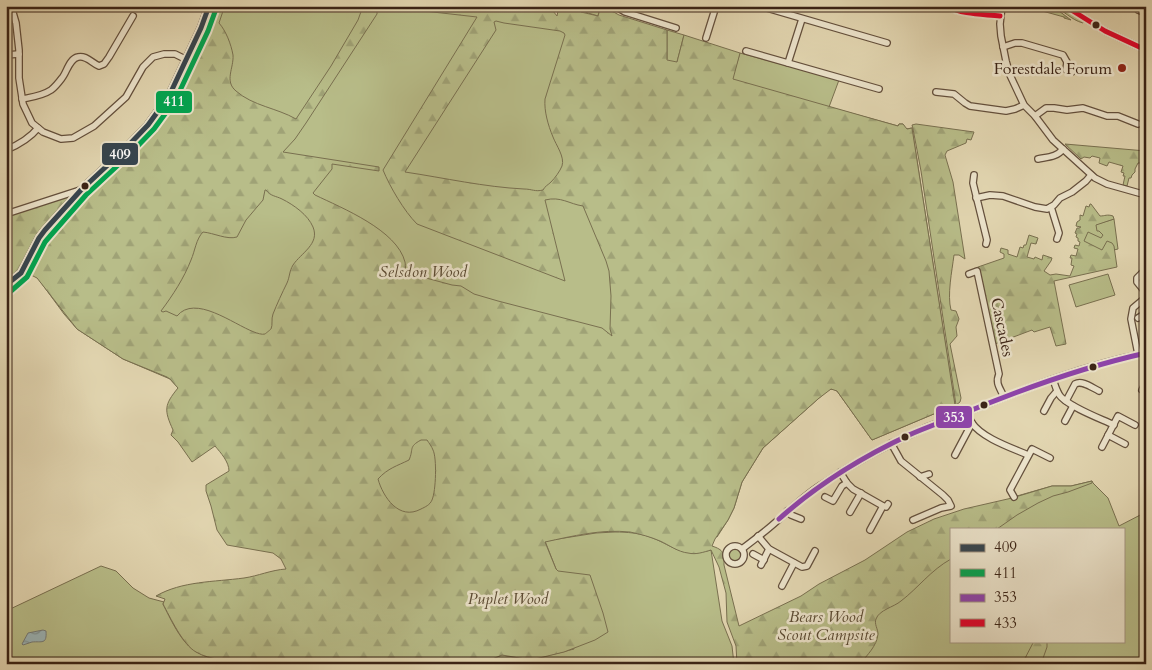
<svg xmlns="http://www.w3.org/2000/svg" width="1152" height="670" font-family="Cardo,serif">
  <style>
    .green { fill: #b8bd89; stroke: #797050 }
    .forest { fill: url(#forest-firs); stroke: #797050; fill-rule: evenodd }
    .water { fill: url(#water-waves); stroke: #757b78 }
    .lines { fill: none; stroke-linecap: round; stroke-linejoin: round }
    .street-casing { stroke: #64503d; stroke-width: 8 }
    .secondary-casing { stroke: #3a2316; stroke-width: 9 }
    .street { stroke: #ede5cd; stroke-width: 5.5 }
    .secondary { stroke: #ede5cd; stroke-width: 8 }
    .bus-1-casing { stroke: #ede5cd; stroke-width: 9 }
    .bus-2-casing { stroke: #ede5cd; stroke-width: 9 }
    .bus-3-casing { stroke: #ede5cd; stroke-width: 9 }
    .bus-4-casing { stroke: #ede5cd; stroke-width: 9 }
    .bus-1 { stroke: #36454f; stroke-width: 5 }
    .bus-2 { stroke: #00a651; stroke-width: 5 }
    .bus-3 { stroke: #8e44ad; stroke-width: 5 }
    .bus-4 { stroke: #e4002b; stroke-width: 5 }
    .bus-dot { fill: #3a2316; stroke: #ede5cd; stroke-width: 2 }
    .poi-dot { fill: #8f2418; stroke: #ede5cd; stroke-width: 2 }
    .labels { text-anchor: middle; stroke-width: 5; stroke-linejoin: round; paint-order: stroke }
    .poi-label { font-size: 16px; fill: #3a2316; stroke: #ede5cd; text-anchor: end }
    .park-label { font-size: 16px; font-style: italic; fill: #5a4a33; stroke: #ede5cd }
    .street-label { font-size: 16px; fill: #3a2316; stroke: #ede5cd }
    .line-badge { stroke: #ede5cd; stroke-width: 2 }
    .badge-label { font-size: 14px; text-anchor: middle; font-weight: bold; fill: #fff }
  </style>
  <defs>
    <pattern id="forest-firs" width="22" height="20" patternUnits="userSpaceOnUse" patternTransform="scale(1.25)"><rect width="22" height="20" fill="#b8bd89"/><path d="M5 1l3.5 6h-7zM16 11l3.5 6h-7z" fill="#9fa276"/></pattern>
    <pattern id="water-waves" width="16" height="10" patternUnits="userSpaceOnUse" patternTransform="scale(1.25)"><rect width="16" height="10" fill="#9cb6b9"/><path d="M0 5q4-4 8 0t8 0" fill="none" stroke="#809495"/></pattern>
  </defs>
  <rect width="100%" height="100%" fill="#e3d7b2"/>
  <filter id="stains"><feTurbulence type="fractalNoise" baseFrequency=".004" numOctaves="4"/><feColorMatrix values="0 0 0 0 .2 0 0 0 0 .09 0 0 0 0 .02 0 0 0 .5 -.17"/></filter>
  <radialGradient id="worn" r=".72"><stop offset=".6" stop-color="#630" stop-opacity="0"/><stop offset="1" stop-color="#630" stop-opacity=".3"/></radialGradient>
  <g class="green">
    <path d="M214 6H427L523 20 667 59V30L684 35 677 62 732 79 740 53 839 80 829 107 898 126 899 124H903L906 129 912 128 955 405 872 440 837 391 833 389 828 390 763 448 742 482 734 508 728 520 717 537 672 527 413 544 193 404 170 379 123 359 77 329 64 314 34 273 105 174 139 140 161 116 180 86 196 52 207 27Z"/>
    <path d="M565 6H600L598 16Z"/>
    <path d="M1052 6H1060L1084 22 1083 23C1071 20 1064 10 1052 6Z"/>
    <path d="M1114 219 1118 249 1085 257 1080 229Z"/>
    <path d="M1108 274 1115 295 1076 307 1069 285Z"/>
    <path d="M1092 481 1093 483 1108 498 1119 526 1146 512V664H841L868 623 951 546V641H1123V529H979L1017 496 1052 486H1071Z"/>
    <path d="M615 532C627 532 639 533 650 537 659 540 667 545 676 549 685 553 701 553 711 550L722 621 732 646 734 664H480L502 655 531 660 574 649 558 571 556 569 545 541 596 533Z"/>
    <circle cx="735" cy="555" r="6"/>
    <path d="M101 566 116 571 133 588 149 598 164 602 163 604C170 618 179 638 191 648 206 661 230 661 249 664H6V611Z"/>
  </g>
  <g class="forest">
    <path d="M214 6H225L226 7 223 11 219 23C226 31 231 44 233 55 234 68 224 81 236 91 253 106 277 108 296 119L331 66 358 20 363 6H380L377 7V14L306 123 295 139 283 152 379 167V171L332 164V169L313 193 315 195C342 208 397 230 405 262 406 267 405 270 406 274L415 275 452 285 461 286 474 294 498 301 602 328 612 336 610 329 611 296 609 271 606 261 583 206C569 204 561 196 545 200L565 281 417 224C404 211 390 187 383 170L477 17 380 6H549L557 16 559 6H565L581 10V12L598 16 601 6C607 10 613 11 619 15L667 30V60L677 62 684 35 740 53 733 79 898 126 899 124H903L907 129 912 128 955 405 872 440 837 391 831 389 818 399 763 448 742 482 734 508 728 520 715 539 712 546C724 550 724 553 724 565L739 626 801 596 819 584 865 560 907 532 934 519 964 509 1012 498 1052 486H1071L1092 481V483L1068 492 1053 496 1038 503 1017 515 997 529H951V559C931 570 918 588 901 601 894 607 879 610 876 619 874 624 878 629 878 634 877 646 867 655 860 664H737L736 646 727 622 726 593 719 567 711 550C704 552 696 555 688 553 678 552 669 545 660 541 651 537 640 534 630 532 601 529 573 536 545 542L556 569 558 571 590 575 603 613 608 632 595 640 564 652 531 660 502 655 480 664H249C233 661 209 660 196 652 183 645 170 617 163 604L165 599 156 596C182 581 214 582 244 578 258 576 271 570 286 569L281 559 273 553 227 545 217 530 211 506 206 491V485L229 471C229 462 221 453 215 446L192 462 178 442 171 435 173 430C164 410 164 405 178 388L170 379 167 377 123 359 77 329 37 278 31 275 24 279 22 276C33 262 37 244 49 230 60 217 72 202 84 190 108 169 133 149 154 125 169 107 179 87 189 66 199 47 208 27 214 6ZM496 21 504 23 560 31 564 33 565 35 545 99C544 111 548 125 553 137 556 145 565 157 562 166 560 171 555 178 551 182 548 185 545 186 543 190 535 192 532 189 524 189 484 187 445 178 405 172L496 30 494 22ZM265 190H266C270 196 276 196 282 199 294 205 308 215 313 227 320 244 301 253 293 265 289 272 290 276 287 283 282 293 277 304 273 314 271 319 273 325 271 329 270 330 265 334 265 334 262 335 257 333 254 332 233 324 195 294 177 316L166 311 163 312 161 311C173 295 184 278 191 260 195 251 196 239 203 232 214 233 227 240 237 237L246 220 263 200ZM421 440H427C429 443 432 447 433 450 437 458 436 491 432 500 430 505 425 507 421 509 399 521 383 497 378 479 388 468 397 466 409 460 414 449 408 447 421 440Z"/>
    <path d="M1036 6H1049L1055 8 1071 20 1064 18V17L1035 9Z"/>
    <path d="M916 124 974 132 971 140 967 139 966 143 947 151 945 155 953 182 965 259 959 255H954C952 271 947 295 951 310L956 311 959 319 956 327 957 336 950 344 961 398 960 402 956 405 921 171 913 129 912 125Z"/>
    <path d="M1065 144 1146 151V158L1143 157 1140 163H1138L1135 169V172L1132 175 1131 178H1129L1127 186 1123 185 1125 176H1123L1124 173 1121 172 1123 166 1109 162 1107 166 1099 163 1100 158 1092 156 1090 158 1084 157 1081 159Z"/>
    <path d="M72 195 20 270 6 283V217Z"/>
    <path d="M1090 204H1091L1100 216C1105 216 1107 214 1113 216L1114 219 1096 225 1097 231H1099L1103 235 1101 238 1088 232 1084 241 1102 250 1107 241 1112 243 1114 246 1117 267 1054 281 1066 344 1056 346 1050 327 1034 332 1032 330 995 344 978 267 1004 258V254L1000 252 1001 248 1008 250V254L1017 257 1020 247 1023 248 1024 245H1026L1029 235 1038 238 1036 244 1031 243 1027 257 1034 259 1035 257 1042 260 1043 255 1052 258 1051 261 1044 271 1050 275 1056 274 1070 276 1074 266 1071 265 1072 258H1070L1071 255 1076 256 1078 249 1074 248 1075 245 1079 246 1080 242 1078 241V238L1076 237 1077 234 1075 233 1077 228H1079L1081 227 1076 226 1077 222 1080 220V215L1083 216 1086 206 1089 207Z"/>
    <path d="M1034 641H1047V647L1041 664H1022Z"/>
  </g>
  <path class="water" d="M43 630 46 631C47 645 42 641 32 642 29 643 26 644 23 645L22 644 28 633Z"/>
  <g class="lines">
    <g class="street-casing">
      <g id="street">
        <path d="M11 6 16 23 19 50V78L23 104 32 123 43 132 61 139 73 138 94 126 126 97 143 67 153 57 164 54H175L187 60"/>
        <path d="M615 6 625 12 676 28"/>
        <path d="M760 6 887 43"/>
        <path d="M947 6C957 14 987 14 1000 16"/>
        <path d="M1002 6 1000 24 1001 36 1006 61 1010 75 1024 105 1035 116 1053 140 1095 178 1107 184 1146 195"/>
        <path d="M1065 6 1105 31 1146 50"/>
        <path d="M1136 6 1138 10 1146 13"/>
        <path d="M706 38 716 6"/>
        <path d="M1003 47 1015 43H1022L1063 55 1067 62 1066 70 1072 72"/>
        <path d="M746 51 879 89"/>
        <path d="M6 55 19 54"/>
        <path d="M788 63 802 19"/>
        <path d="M936 92 954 94 965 103 970 106 1006 111 1015 109 1024 105"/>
        <path d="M22 99C32 97 42 96 51 90 55 87 59 82 62 78 67 72 69 59 78 57 86 55 92 63 99 66L104 64 109 57 133 16"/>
        <path d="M1035 116 1046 108H1054L1067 110 1083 108 1107 116H1118L1138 124"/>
        <path d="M6 150C18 145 30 138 38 128"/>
        <path d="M1038 159C1048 157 1057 157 1063 149"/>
        <path d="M974 175 973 183 987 240 986 244"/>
        <path d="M976 198 990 195 1003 196 1035 207 1047 209 1054 205 1060 198 1072 192 1086 181 1091 175"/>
        <path d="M1051 207 1059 233 1057 239"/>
        <path d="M6 214 80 190"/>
        <path d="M1142 273 1137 278V282L1146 293"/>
        <path d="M969 274 977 271 999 374C995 383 1000 388 1004 397"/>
        <path d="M1138 318 1146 313"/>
        <path d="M1138 354 1131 319 1133 308 1146 297"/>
        <path d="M1053 379C1055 385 1057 393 1061 397 1072 408 1099 418 1114 425"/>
        <path d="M1142 390 1146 382"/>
        <path d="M1066 401 1075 384C1082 380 1091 387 1099 391"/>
        <path d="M1044 411 1051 398 1057 391"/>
        <path d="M967 412C969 416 970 420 972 423 982 438 1012 448 1028 455"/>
        <path d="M1065 421 1073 406"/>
        <path d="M1108 435 1125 444"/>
        <path d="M891 443 901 461 943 495 948 500 951 506 941 508 913 520"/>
        <path d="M1102 447 1118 416 1135 425"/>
        <path d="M955 455 972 423"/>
        <path d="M840 472 847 483 853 489 883 506 870 530"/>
        <path d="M920 477 929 474"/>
        <path d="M825 497 833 501 842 486 847 483"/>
        <path d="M1014 497 1010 490 1032 449 1050 458"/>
        <path d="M883 506 886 507 888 504"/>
        <path d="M787 511 791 515 801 519"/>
        <path d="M850 512 861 493"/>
        <path d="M758 536 769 549 802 567 807 566 815 551"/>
        <circle cx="735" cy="555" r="9"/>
        <path d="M742 549C754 540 766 531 777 521 792 508 805 495 821 485 855 462 890 443 927 427 941 421 956 417 970 411 1027 388 1085 365 1146 353"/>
        <path d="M753 554 764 560"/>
        <path d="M761 565 769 549"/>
        <path d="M782 586 794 563"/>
      </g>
    </g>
    <g class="secondary-casing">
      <path id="secondary" d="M6 285 21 273 39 238 45 230 81 190 125 149 148 125 169 96 201 28 209 6"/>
    </g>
    <use href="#street" class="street"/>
    <use href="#secondary" class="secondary"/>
    <g class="bus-1-casing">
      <path id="bus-1" d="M6 285 21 273 39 238 45 230 81 190 125 149 148 125 169 96 201 28 209 6"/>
    </g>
    <g class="bus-2-casing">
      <path id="bus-2" d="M11 291 27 277 45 242 51 235 86 195 130 154 154 129 176 99 208 31 216 9"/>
    </g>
    <g class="bus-3-casing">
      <path id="bus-3" d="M779 519C818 484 862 457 909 435 927 427 945 421 962 414 1022 389 1083 367 1146 353"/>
    </g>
    <g class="bus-4-casing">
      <g id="bus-4">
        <path d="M947 6C963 15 983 14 1000 16"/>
        <path d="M1065 6 1105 31 1146 50"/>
      </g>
    </g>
    <use href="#bus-1" class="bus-1"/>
    <use href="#bus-2" class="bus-2"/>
    <use href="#bus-3" class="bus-3"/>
    <use href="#bus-4" class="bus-4"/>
  </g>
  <g class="bus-dot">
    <circle cx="1096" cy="25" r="4.5"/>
    <circle cx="85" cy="186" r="4.5"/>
    <circle cx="1093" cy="367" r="4.5"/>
    <circle cx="984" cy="405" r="4.5"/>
    <circle cx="905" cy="437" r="4.5"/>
  </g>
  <circle class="poi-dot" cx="1122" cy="68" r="5"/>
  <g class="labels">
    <g class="poi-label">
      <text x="1112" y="74">Forestdale Forum</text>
    </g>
    <g class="park-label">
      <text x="423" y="277">Selsdon Wood</text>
      <text x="508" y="604">Puplet Wood</text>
      <text x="826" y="622">Bears Wood<tspan x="826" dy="18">Scout Campsite</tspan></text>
    </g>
    <g class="street-label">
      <text transform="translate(1003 327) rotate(78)" y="6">Cascades</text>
    </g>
  </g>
  <g class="line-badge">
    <rect x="155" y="90" width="38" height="24" rx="5" fill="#00a651"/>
    <rect x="101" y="142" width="38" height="24" rx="5" fill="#36454f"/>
    <rect x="935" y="405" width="38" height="24" rx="5" fill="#8e44ad"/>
  </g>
  <g class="badge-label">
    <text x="174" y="106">411</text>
    <text x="120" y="159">409</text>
    <text x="954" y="422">353</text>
  </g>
  <rect width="1152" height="670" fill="none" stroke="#e3d7b2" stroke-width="25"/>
  <rect x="8" y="8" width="1137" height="655" fill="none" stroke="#3a2316" stroke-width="2.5"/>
  <rect x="12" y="12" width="1127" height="645" fill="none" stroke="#3a2316"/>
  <rect x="950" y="528" width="175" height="115" fill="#ede5cd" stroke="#a59784"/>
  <rect x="960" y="544" width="25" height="8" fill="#36454f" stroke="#a59784"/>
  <text x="994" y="552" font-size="15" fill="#3a2316">409</text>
  <rect x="960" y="569" width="25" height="8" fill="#00a651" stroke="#a59784"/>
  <text x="994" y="578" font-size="15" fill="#3a2316">411</text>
  <rect x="960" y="594" width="25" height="8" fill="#8e44ad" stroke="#a59784"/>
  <text x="994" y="602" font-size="15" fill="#3a2316">353</text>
  <rect x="960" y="619" width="25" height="8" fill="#e4002b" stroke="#a59784"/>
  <text x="994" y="628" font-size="15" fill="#3a2316">433</text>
  <rect width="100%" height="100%" filter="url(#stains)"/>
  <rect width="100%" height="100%" fill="url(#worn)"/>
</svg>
